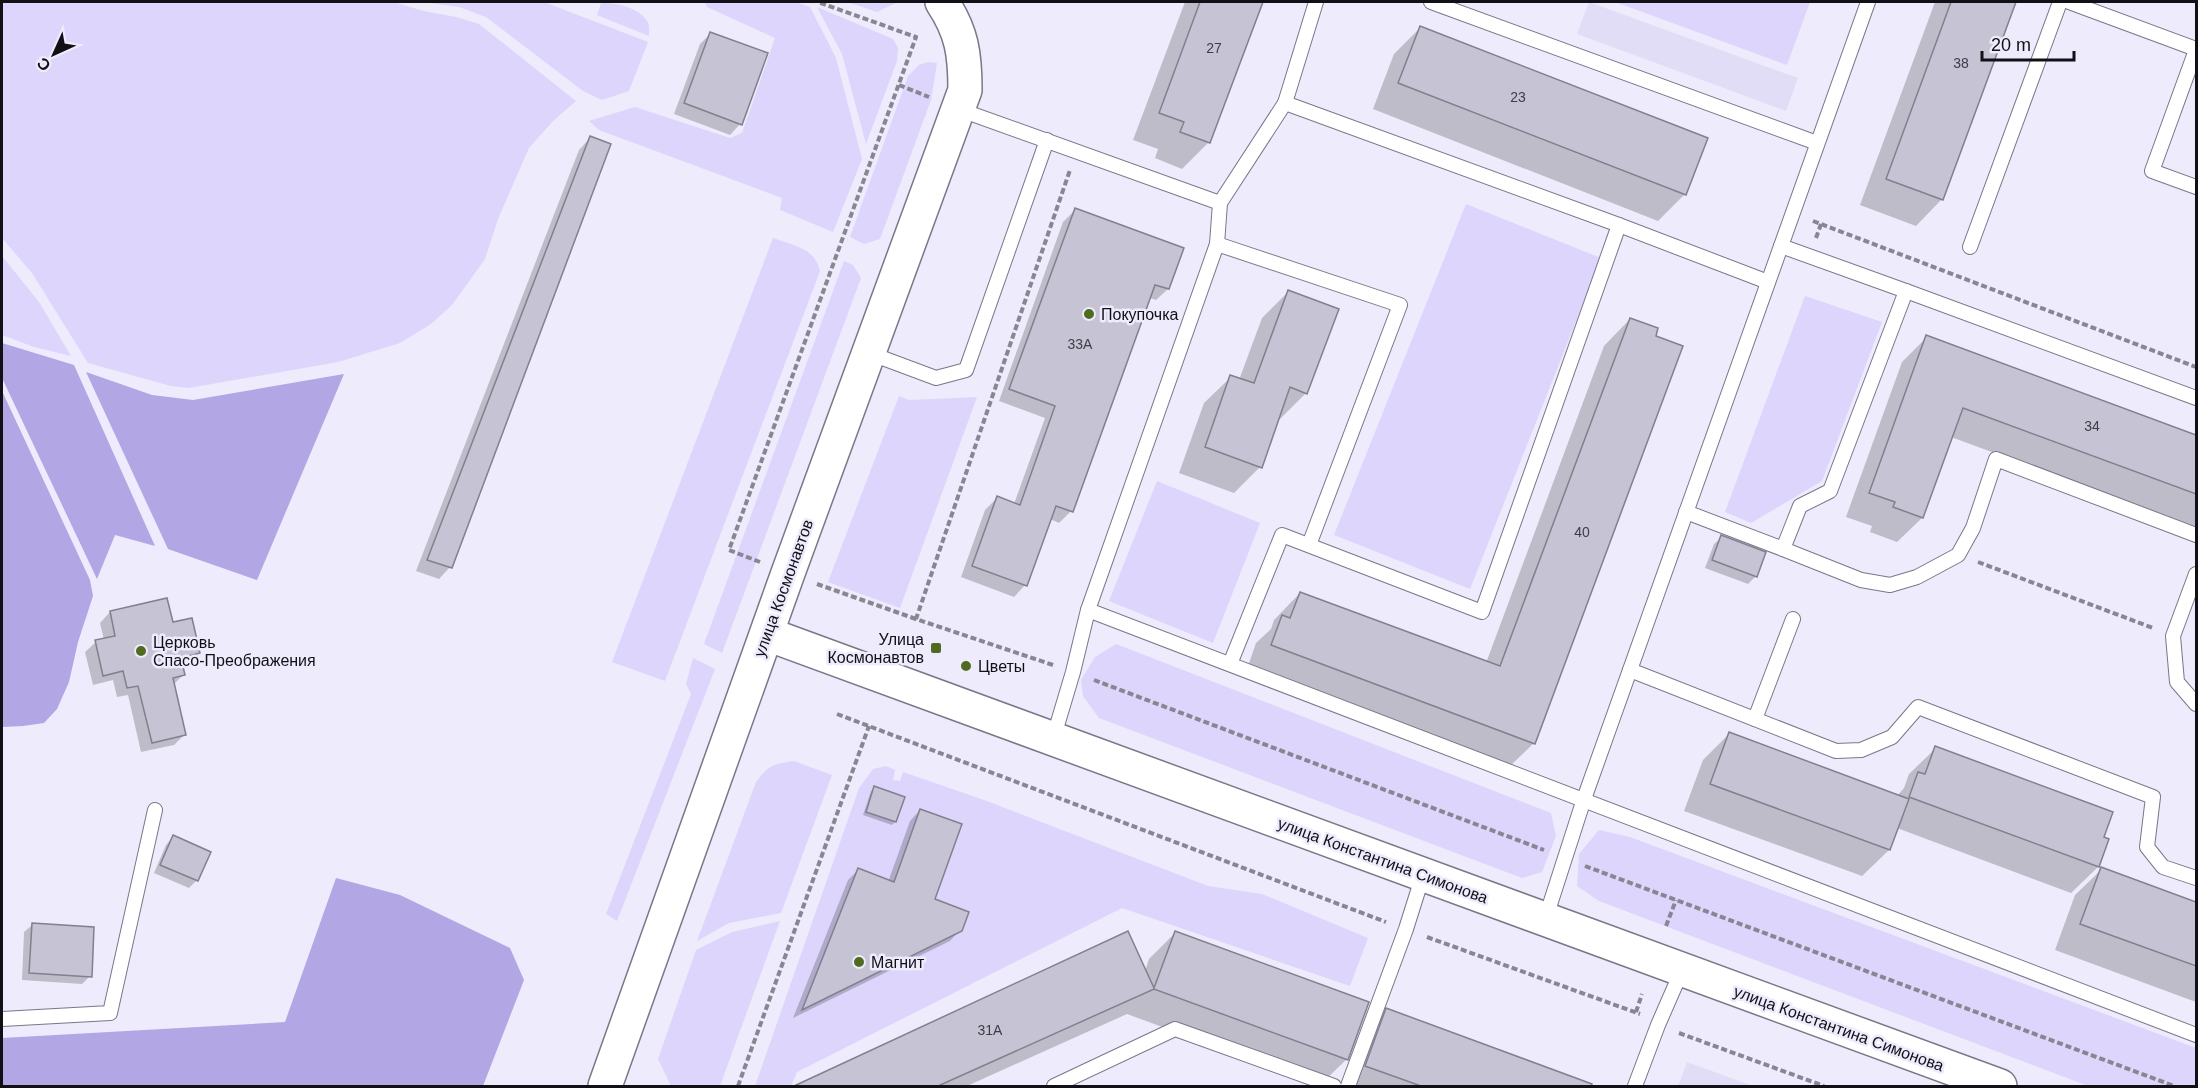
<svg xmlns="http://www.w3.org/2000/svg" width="2198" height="1088" font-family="Helvetica,sans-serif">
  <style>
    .built { fill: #e2ddf6 }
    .green { fill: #ddd5fc }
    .forest { fill: #b3a6e4 }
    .shadow { fill: #0003 }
    .building { fill: #c6c3d4; stroke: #827f8f; stroke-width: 1.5 }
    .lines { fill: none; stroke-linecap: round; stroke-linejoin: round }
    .service-casing { stroke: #7a7787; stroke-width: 16 }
    .secondary-casing { stroke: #7a7787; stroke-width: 36 }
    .path { stroke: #888692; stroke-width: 4; stroke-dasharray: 6 3; stroke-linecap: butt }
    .service { stroke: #fff; stroke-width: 14 }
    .secondary { stroke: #fff; stroke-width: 33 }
    .poi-dot { fill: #4e6b20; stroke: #eeebfc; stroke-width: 2 }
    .labels { text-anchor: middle; stroke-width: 5; stroke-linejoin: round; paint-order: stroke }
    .number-label { font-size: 14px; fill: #3e3d46 }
    .poi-label { font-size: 16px; fill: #111016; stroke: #eeebfc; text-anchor: start }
    .street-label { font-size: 16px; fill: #111016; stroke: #eeebfc }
  </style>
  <rect width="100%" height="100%" fill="#eeebfc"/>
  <g class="built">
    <path d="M1589 2 1798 78 1786 111 1577 34Z"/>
    <path d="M1687 1062 1753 1086H1678Z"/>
  </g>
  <g class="green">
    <path d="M2 2H393L424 11 456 17 479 24 576 101 553 121 529 148 498 219 485 259 452 305 431 324 400 343 338 362 189 388 171 386 88 363 32 273 2 238Z"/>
    <path d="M423 2H544L648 42 629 91 602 100 583 91 486 17 459 7Z"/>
    <path d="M705 2H796L810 7 836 58 862 159 833 232 780 210 782 198 599 130 589 121 635 107 730 138 742 133 775 38 707 7Z"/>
    <path d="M847 2H898L877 12Z"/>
    <path d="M1619 2H1810L1787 65 1618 3Z"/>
    <path d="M601 3C615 2 640 8 647 21 650 25 649 31 649 36L597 15Z"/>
    <path d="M817 7 893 39 898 48 897 61 866 144 842 54Z"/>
    <path d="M928 62 937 63 931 100 880 239 864 244 850 237 908 76 919 65Z"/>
    <path d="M1466 204 1601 258 1470 589 1334 535Z"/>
    <path d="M773 238C794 246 814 247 820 271L665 681 612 662Z"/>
    <path d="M2 256 39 302 71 356 34 347 2 335Z"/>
    <path d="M844 261 853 265 861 278 722 653 704 644Z"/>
    <path d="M1805 296 1882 322 1822 481 1751 523 1725 512Z"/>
    <path d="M899 396 909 400 977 397 900 608 828 582Z"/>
    <path d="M1157 481 1260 523 1213 643 1109 601Z"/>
    <path d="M1116 644 1551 813 1556 836 1542 872 1522 878 1099 718 1083 696 1081 680 1095 657Z"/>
    <path d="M693 658 715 669 617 921 606 914 691 694 686 684Z"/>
    <path d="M794 761 832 775 781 913 729 923 697 941 756 782C768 765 774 764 794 761Z"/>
    <path d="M886 766 895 770 893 780 900 781 903 772 984 800 1208 886 1262 894 1368 938 1350 986 1122 908 797 1072 791 1086H755L859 788 873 769Z"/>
    <path d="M1599 830 1630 837 2196 1048V1086H2088L1599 901 1577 886 1579 854Z"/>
    <path d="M780 921 720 1086H671L658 1059 696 950 732 932Z"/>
  </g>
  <g class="forest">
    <path d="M2 343 74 365 155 546 115 535 97 579 2 378Z"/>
    <path d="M86 372 152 395 193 400 344 374 257 580 168 549Z"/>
    <path d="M2 391 90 580 93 596 78 642 69 682 57 709 44 723 23 726 2 727Z"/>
    <path d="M336 878 400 895 510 948 524 980 483 1086H2V1038L285 1022Z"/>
  </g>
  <g class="shadow">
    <path d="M1185 2H1261L1209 142 1182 169 1155 158 1158 149 1133 140Z"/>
    <path d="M1935 2H2015L1942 199 1916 226 1860 205Z"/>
    <path d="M1421 27 1685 194 1658 221 1373 109 1394 54Z"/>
    <path d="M711 33 766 54 740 124 730 135 674 114 700 44Z"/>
    <path d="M590 138 450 567 439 579 416 571 579 150Z"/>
    <path d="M1075 210 1182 248 1168 289 1156 300 1150 298 1071 511 1059 523 1050 519 1025 585 1014 597 961 577 985 510 997 498 1014 504 1045 418 999 401 1063 222Z"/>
    <path d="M1288 292 1306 393 1280 419 1278 418 1260 467 1234 493 1179 473 1204 403 1231 377 1239 380 1262 318Z"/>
    <path d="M1630 319 1534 743 1507 769 1246 672 1256 643 1271 629 1274 620 1300 593 1486 663 1604 346Z"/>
    <path d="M1927 337 2196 436V527L1951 437 1922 518 1897 542 1870 532 1872 526 1846 517 1902 362Z"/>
    <path d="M1722 537 1756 576 1748 584 1705 568 1714 544Z"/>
    <path d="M166 600 172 624 198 653 188 663 181 665 183 675 173 685 184 735 174 745 141 752 128 695 117 697 113 680 93 685 85 652 96 642 104 640 100 623 110 612Z"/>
    <path d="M1729 734 1897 796 1904 788 1909 774 1936 748 2107 840 2098 867 2071 893 1897 828 1889 850 1862 876 1684 811 1703 760Z"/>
    <path d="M875 788 895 822 892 825 863 815 871 791Z"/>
    <path d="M920 810 933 900 960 930 950 941 793 1018 848 880 858 870 888 882 910 821Z"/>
    <path d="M173 837 197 880 189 888 154 873 166 845Z"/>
    <path d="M2102 869 2196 904V1002L2055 950 2075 895Z"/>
    <path d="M32 925 90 976 82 984 22 980 24 932Z"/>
    <path d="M1175 933 1347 1059 1320 1085 1127 1014 967 1086H815L830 1072 1145 971 1149 959Z"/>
    <path d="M1387 1010 1580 1081 1579 1086H1342L1360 1036Z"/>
  </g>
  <g class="building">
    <path d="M1200 2H1263L1210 143 1180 132 1184 122 1159 113Z"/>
    <path d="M1951 2H2016L1943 200 1886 179Z"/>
    <path d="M1420 26 1708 138 1686 195 1398 83Z"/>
    <path d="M710 32 768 53 742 125 684 103Z"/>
    <path d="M590 136 611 144 452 568 427 560Z"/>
    <path d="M1075 208 1184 248 1169 289 1155 285 1073 512 1056 506 1027 586 972 566 997 496 1020 505 1055 406 1009 389Z"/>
    <path d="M1288 290 1339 309 1307 394 1290 387 1262 468 1205 447 1230 375 1254 383Z"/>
    <path d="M1630 318 1658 328 1656 336 1683 346 1535 744 1271 645 1282 615 1290 618 1300 592 1500 666Z"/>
    <path d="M1926 335 2196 435V494L1963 408 1923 518 1893 507 1895 502 1869 493Z"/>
    <path d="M1721 535 1766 552 1757 577 1712 560Z"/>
    <path d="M167 598 173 622 192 618 200 653 181 658 185 675 173 678 186 735 152 743 138 686 127 688 123 671 103 676 95 640 115 636 110 611Z"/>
    <path d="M1729 732 1909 799 1890 850 1710 784Z"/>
    <path d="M1935 746 2113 812 2104 837 2109 839 2099 867 1909 797 1918 772 1925 774Z"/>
    <path d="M874 786 905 797 896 822 866 812Z"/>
    <path d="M920 809 962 824 935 899 969 912 962 931 802 1010 858 868 894 882Z"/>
    <path d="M173 835 211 852 198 881 160 865Z"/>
    <path d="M2101 867 2196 902V966L2080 924Z"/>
    <path d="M32 923 94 927 92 977 29 973Z"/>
    <path d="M1128 931 1154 988 1175 931 1369 1002 1348 1060 1154 989 938 1086H794Z"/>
    <path d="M1386 1008 1592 1084 1591 1086H1421L1365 1066Z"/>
  </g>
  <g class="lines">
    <g class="service-casing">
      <g id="service">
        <path d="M1431 2 1817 143"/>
        <path d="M2069 2 2196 49"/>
        <path d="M2196 50 2152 171 2196 187"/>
        <path d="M1285 103 1316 2"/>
        <path d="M958 109 1220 203 1285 103 1619 225 1768 282"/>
        <path d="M1217 244 1220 203"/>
        <path d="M1781 246 1906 291"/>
        <path d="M1970 247 2060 2"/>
        <path d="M869 353 936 378 966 370 1047 140"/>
        <path d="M1686 512 1783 549 1800 506 1830 491 1906 291 2196 398"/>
        <path d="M1783 549 1861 580 1890 585 1917 577 1958 555 1973 528 1996 459 2196 535"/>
        <path d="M2196 574 2173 636 2177 682 2196 704"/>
        <path d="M1088 610 2196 1035"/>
        <path d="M1230 664 1282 535 1482 612 1619 225"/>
        <path d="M1630 670 1836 751 1861 750 1892 737 1918 707 2153 797 2147 847 2163 867 2196 878"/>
        <path d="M1755 719 1793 619"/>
        <path d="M1053 739 1073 672 1088 610 1217 244 1400 305 1309 545"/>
        <path d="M1545 920 1584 799 1868 2"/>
        <path d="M2 1019 110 1013 155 810"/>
        <path d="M1054 1086 1175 1029 1334 1086"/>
        <path d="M1348 1086 1406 929 1423 875"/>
        <path d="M1635 1086 1658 1025 1682 970"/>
      </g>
    </g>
    <g class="secondary-casing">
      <g id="secondary">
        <path d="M767 634 2000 1086"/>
        <path d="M605 1086 788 573 965 90C965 54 962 32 942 2"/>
      </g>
    </g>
    <g class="path">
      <path d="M899 85 929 97"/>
      <path d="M1813 221 2196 367"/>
      <path d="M1816 238 1821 224"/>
      <path d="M760 562 729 550 916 37 818 2"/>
      <path d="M1978 562 2153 628"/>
      <path d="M817 584 916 619"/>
      <path d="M1053 665 916 619 1070 170"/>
      <path d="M1094 680 1544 850"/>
      <path d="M837 714 1386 922"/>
      <path d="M1585 866 2174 1086"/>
      <path d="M1666 926 1676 900"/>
      <path d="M1427 937 1640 1014"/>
      <path d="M1636 1012 1642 994"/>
      <path d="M1679 1033 1824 1086"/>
      <path d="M738 1086 869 726"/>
    </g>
    <use href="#service" class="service"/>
    <use href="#secondary" class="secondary"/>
  </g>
  <g class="poi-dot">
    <circle cx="1089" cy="314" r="6"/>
    <rect x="930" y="642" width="12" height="12" rx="3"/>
    <circle cx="141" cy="651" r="6"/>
    <circle cx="966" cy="666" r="6"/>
    <circle cx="859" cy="962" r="6"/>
  </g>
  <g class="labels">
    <g class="number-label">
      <text x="1214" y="53">27</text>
      <text x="1961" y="68">38</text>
      <text x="1518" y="102">23</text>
      <text x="1080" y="349">33А</text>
      <text x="2092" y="431">34</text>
      <text x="1582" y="537">40</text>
      <text x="990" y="1035">31А</text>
    </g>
    <g class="poi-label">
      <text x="1101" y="320">Покупочка</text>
      <text x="924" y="645" text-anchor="end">Улица<tspan x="924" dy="18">Космонавтов</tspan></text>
      <text x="153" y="648">Церковь<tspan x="153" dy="18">Спасо-Преображения</tspan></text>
      <text x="978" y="672">Цветы</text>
      <text x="871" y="968">Магнит</text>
    </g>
    <g class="street-label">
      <text transform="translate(783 588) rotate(-70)" y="6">улица Космонавтов</text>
      <text transform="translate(1383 860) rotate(20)" y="6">улица Константина Симонова</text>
      <text transform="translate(1839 1028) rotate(20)" y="6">улица Константина Симонова</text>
    </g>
  </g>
  <rect width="2198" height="1088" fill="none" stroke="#111016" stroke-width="6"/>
  <g transform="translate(54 54) rotate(225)" stroke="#eeebfc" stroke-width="4.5" paint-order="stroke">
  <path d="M0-4.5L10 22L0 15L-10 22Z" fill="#111016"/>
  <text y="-9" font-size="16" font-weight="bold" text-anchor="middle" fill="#111016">С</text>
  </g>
  <path d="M1982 51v9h92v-9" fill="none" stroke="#111016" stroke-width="3"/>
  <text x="1991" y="51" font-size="18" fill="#111016" stroke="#eeebfc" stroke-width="4.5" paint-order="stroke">20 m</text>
</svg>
